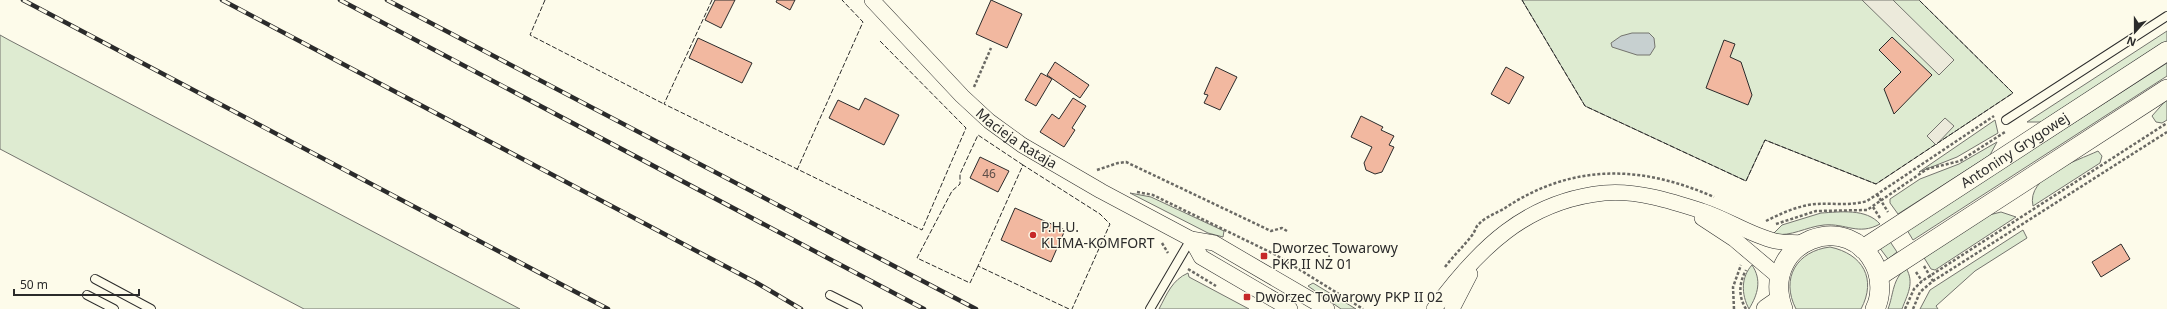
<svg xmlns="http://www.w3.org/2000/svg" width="2167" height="309" font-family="'Noto Sans',sans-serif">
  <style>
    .green { fill: #deebd1; stroke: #74746e }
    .parking { fill: #eceadb; stroke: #74746e }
    .water { fill: #c7d0d0; stroke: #74746e }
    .building { fill: #f2b8a0; stroke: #2b2b2b }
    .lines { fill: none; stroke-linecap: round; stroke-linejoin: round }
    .service-casing { stroke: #2b2b2b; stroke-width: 10 }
    .minor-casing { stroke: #2b2b2b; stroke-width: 16 }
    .tertiary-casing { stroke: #2b2b2b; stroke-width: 20 }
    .path { stroke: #6a6964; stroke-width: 2.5; stroke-dasharray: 3 2; stroke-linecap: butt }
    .service { stroke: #fdfbea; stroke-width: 8 }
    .minor { stroke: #fdfbea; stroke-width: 15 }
    .tertiary { stroke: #fdfbea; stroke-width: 19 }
    .rail-casing { stroke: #2b2b2b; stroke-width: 4.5 }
    .rail { stroke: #fdfbea; stroke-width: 3; stroke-dasharray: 9; stroke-linecap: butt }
    .fence { stroke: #2b2b2b; stroke-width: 1; stroke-dasharray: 5 2; stroke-linecap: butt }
    .poi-dot { fill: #c62828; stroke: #fdfbea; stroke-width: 1.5 }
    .labels { text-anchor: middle; stroke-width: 3; stroke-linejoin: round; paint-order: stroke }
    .number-label { font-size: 12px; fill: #5d4e48 }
    .street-label { font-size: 14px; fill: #2b2b2b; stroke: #fdfbea }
    .poi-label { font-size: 14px; fill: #2b2b2b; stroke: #fdfbea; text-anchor: start }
  </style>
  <rect width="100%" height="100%" fill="#fdfbea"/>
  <g class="green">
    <path d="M1522 0H1919L2013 93 1876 184 1765 140 1746 181 1585 106Z"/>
    <path d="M2167 31V41L2041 122H2027Z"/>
    <path d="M0 35 9 40 520 309H304L0 149Z"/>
    <path d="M2167 63V76L1913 240 1907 230Z"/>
    <path d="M2167 99V120L2162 123 2156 122 2152 116Z"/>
    <path d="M1995 120 1998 133 1957 157 1919 172Z"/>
    <path d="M1997 142 1990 155 1898 214 1890 203V199L1920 179 1959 164Z"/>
    <path d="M2098 151 2102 156 2100 163 2033 206C2026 176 2077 161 2098 151Z"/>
    <path d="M1130 193 1151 197 1224 231 1223 237 1208 233Z"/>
    <path d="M2001 212 2016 217 1935 270 1931 269 1923 256 1989 215Z"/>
    <path d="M1821 213C1840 212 1866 208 1880 224 1858 236 1846 223 1824 225 1805 227 1792 237 1773 234L1782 225Z"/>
    <path d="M2023 230 2027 238 1975 271 1936 306 1938 309H1920L1930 290Z"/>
    <path d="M1889 240 1897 252 1888 259 1879 247Z"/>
    <path d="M1830 247C1863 254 1877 279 1861 309H1796C1780 278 1797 251 1830 247Z"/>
    <path d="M1752 265C1762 280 1758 294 1749 309 1741 294 1741 277 1752 265Z"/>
    <path d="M1906 268C1915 283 1907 295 1902 309H1888C1894 293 1892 280 1906 268Z"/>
    <path d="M1188 273 1189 277 1249 309H1159C1167 294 1172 280 1188 273Z"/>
    <path d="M1313 283 1356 309H1341L1308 286Z"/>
  </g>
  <g class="parking">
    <path d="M1862 0H1893L1954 60 1939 75Z"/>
    <path d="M1945 118 1954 126 1936 145 1927 136Z"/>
  </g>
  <path class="water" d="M1632 33H1649L1654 38 1655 47 1650 55H1637L1612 47 1611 43 1621 36Z"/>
  <g class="building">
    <path d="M715 0H735L721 28 705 20Z"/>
    <path d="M777 0H795L790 10 776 2Z"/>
    <path d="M991 0 1022 14 1007 48 976 34Z"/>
    <path d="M1892 37 1932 75 1894 114 1884 89 1901 72 1879 50Z"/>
    <path d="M698 38 752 63 742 83 689 58Z"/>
    <path d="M1724 40 1735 44 1730 57 1741 62 1752 95 1748 105 1706 88Z"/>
    <path d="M1055 62 1089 85 1080 98 1047 75Z"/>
    <path d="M1216 67 1237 77 1220 110 1204 103 1208 95 1204 94Z"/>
    <path d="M1506 67 1524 77 1509 104 1491 94Z"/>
    <path d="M1041 73 1052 79 1036 106 1025 100Z"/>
    <path d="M865 98 899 115 884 145 829 118 838 100 859 110Z"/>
    <path d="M1073 98 1086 106 1072 128 1075 130 1064 147 1040 132 1052 114 1059 119Z"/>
    <path d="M1361 116 1383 127 1381 130 1394 136 1389 145 1394 147 1382 172 1375 174 1366 170 1364 163 1372 147 1351 137Z"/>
    <path d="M980 157 1009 171 998 192 970 178Z"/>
    <path d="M1015 208 1065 230 1051 262 1001 240Z"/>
    <path d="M2121 244 2130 259 2101 277 2092 262Z"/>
  </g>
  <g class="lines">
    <g class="service-casing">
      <g id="service">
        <path d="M2006 120 2167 16"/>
        <path d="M95 279 151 309"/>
        <path d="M87 295 114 309"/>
        <path d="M830 295 858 309"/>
        <path d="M1150 309 1191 239"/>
      </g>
    </g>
    <g class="minor-casing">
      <g id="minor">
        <path id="s1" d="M872 0 962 96 989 121 1022 145 1101 191 1191 239 1214 243 1327 309"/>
        <path d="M1702 218 1734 239 1779 277"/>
        <path d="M1191 239 1201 257 1290 309"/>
        <path d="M1434 309C1478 249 1526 201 1604 193 1637 190 1671 201 1702 211 1727 219 1750 235 1775 241 1784 243 1794 242 1803 243"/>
        <path d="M1452 309 1470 274"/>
      </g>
    </g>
    <g class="tertiary-casing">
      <g id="tertiary">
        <path id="s2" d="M1863 249 2167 51"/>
        <path d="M1879 276 2167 89"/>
        <path d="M1766 309 1779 300"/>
        <path d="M1783 309C1758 241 1852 205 1877 270 1881 282 1881 297 1875 309"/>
      </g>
    </g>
    <g class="path">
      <path d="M974 87 991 48"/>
      <path d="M1097 170 1118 163 1126 162 1271 231 1282 228 1287 231"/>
      <path d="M1137 192 1153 195 1276 255 1363 309"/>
      <path d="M1877 194 1888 212"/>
      <path d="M1873 207 1880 218"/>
      <path d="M1766 221C1782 213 1799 205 1817 204 1833 203 1851 206 1867 201L1994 116"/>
      <path d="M1776 224 1816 211 1867 210 1927 169 1960 161 2005 132"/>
      <path d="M1162 243 1168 253"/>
      <path d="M1924 266 1933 281"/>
      <path d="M1445 267C1454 255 1464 246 1473 234 1475 231 1476 226 1479 224 1485 217 1497 213 1505 208 1573 163 1641 165 1714 197"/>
      <path d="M1188 269 1216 286"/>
      <path d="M1916 272 1922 281"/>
      <path d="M1734 309 1733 287 1741 265"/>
      <path d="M1746 309C1738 296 1739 283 1746 270"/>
      <path d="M1905 309 1914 289 1922 281 2167 123"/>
      <path d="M1913 309 1920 292 1933 281 2167 132"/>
    </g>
    <use href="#service" class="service"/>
    <use href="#minor" class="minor"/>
    <use href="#tertiary" class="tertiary"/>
    <g class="rail-casing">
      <g id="rail">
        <path d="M23 0 608 309"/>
        <path d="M222 0 757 283 801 309"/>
        <path d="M340 0 924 309"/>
        <path d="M387 0 976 309"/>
      </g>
    </g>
    <use href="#rail" class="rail"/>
    <g class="fence">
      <path d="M545 0 530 35 664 104"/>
      <path d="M712 0 664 104 922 230 966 128 880 41"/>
      <path d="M1522 0 1585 106 1746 181 1765 140 1876 184 2013 93 1919 0"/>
      <path d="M797 170 863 22 842 0"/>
      <path d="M978 266 970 283 917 258 952 191 960 184V174L978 135 1023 165"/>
      <path d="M1069 309 978 266 1023 165 1100 214 1110 224 1072 309"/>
    </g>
  </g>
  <g class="poi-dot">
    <circle cx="1033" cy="235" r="4"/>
    <rect x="1260" y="252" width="8" height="8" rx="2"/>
    <rect x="1243" y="293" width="8" height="8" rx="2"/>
  </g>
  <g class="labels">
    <g class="number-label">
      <text x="989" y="178">46</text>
    </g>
    <g class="street-label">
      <text dy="5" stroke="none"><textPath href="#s1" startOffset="201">Macieja Rataja</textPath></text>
      <text dy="5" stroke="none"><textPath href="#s2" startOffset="181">Antoniny Grygowej</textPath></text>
    </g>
    <g class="poi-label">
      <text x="1041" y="232">P.H.U.<tspan x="1041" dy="16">KLIMA-KOMFORT</tspan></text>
      <text x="1272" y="253">Dworzec Towarowy<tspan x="1272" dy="16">PKP II NŻ 01</tspan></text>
      <text x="1255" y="302">Dworzec Towarowy PKP II 02</text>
    </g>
  </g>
  <g transform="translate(2135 32) rotate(201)" stroke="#fdfbea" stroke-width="3" paint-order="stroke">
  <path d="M0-3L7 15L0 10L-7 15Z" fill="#2b2b2b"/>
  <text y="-6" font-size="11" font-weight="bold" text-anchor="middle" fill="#2b2b2b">N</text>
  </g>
  <path d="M14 289v6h125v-6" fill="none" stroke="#2b2b2b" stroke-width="2"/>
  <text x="20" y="289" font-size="12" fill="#2b2b2b" stroke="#fdfbea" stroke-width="3" paint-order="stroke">50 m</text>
</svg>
